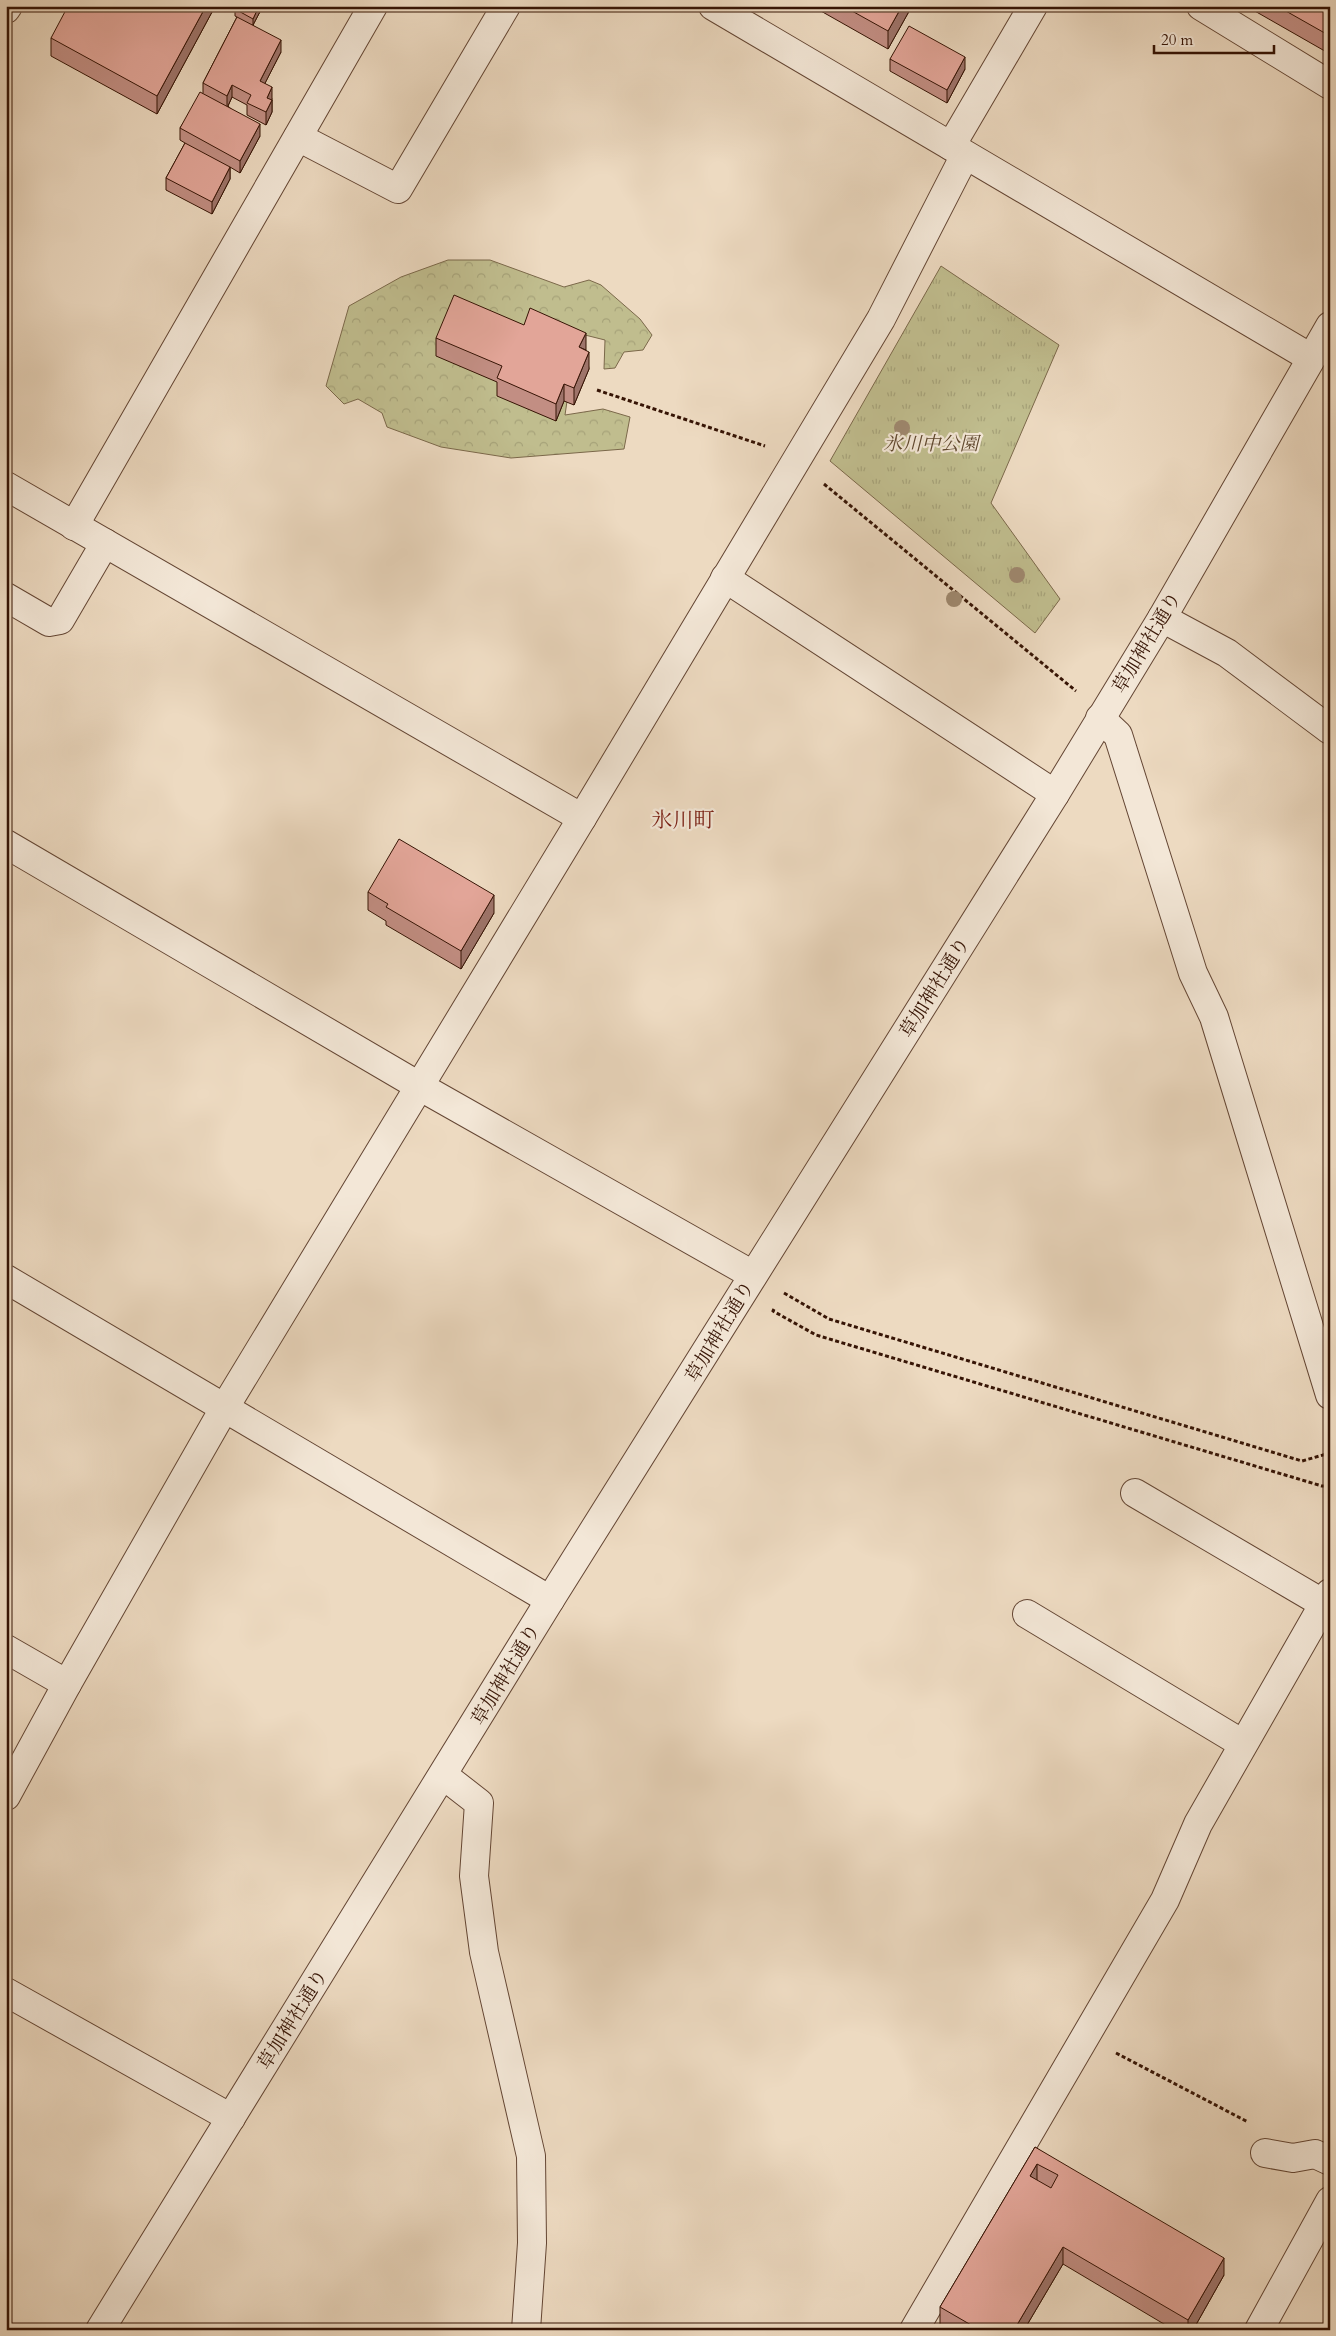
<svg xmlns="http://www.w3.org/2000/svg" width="1336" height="2336" font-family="Cardo,'Noto Serif JP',serif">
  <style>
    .forest { fill: url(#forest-crowns); stroke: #7b684a }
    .park { fill: url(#park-tufts); stroke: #7b684a }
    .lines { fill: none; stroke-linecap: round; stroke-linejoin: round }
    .minor-casing { stroke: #644634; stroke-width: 30 }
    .path { stroke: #361405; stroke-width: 3; stroke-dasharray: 4 2.5; stroke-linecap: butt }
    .minor { stroke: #f3e7d7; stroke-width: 28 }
    .tree { fill: #9f8970 }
    .wall { fill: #c28e83; stroke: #361405 }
    .shaded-wall { fill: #9e746a; stroke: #361405 }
    .building { fill: #e2a598; stroke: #361405; fill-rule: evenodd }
    .labels { text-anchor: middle; stroke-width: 4.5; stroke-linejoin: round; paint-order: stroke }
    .park-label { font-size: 19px; font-style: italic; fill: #5f472e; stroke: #f3e7d7 }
    .street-label { font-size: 19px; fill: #361405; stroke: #f3e7d7 }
    .quarter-label { font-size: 21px; fill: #7a1f14; stroke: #f3e7d7 }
  </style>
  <defs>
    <pattern id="forest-crowns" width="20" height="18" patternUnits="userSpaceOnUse" patternTransform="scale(1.25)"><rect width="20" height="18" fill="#c0bd8e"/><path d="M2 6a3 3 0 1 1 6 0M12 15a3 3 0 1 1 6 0" fill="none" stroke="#a6a279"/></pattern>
    <pattern id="park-tufts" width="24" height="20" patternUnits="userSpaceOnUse" patternTransform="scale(1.25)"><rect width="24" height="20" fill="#c0bd8e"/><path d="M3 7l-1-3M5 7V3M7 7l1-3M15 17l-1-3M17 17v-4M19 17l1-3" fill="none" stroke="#a6a279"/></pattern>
  </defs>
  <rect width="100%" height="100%" fill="#eddac1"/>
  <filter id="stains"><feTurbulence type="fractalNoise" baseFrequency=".004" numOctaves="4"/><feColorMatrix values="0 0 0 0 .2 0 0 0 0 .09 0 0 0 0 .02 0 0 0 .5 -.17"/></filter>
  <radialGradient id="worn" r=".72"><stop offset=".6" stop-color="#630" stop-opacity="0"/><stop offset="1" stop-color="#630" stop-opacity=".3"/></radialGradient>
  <path class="forest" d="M448 260H490L564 287 589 280 601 285 640 319 652 335 643 350 624 352 615 368 604 369 605 340 577 333 565 415 603 409 630 417 624 449 511 458 441 447 387 427 382 413 358 399 344 404 326 386 349 306 401 277Z"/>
  <path class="park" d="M941 266 1059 345 991 503 1060 599 1035 633 830 461Z"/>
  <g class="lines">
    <g class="minor-casing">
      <g id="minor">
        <path d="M713 6 1311 358"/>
        <path d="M1201 6 1330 85"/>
        <path d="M6 9 8 6"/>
        <path d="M298 137 398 189 506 6"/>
        <path d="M951 146 1033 6"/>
        <path d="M6 486 582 818"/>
        <path d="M74 526 373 6"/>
        <path d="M725 578 1055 794"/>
        <path d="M6 597 49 622 60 620 105 543"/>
        <path d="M1162 618 1227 653 1330 730"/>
        <path d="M1100 718 1118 735 1193 973 1214 1017 1330 1395"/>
        <path d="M6 844 419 1086 753 1275"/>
        <path d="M6 1279 550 1600"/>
        <path d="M1135 1493 1324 1604"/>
        <path d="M1027 1614 1243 1744"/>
        <path d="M6 1649 67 1684"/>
        <path d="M443 1775 479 1803 474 1876 484 1952 531 2156 532 2243 526 2330"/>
        <path d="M6 1796 67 1684 225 1407 582 818 881 319 965 155"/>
        <path d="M6 1992 231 2118"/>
        <path d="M1265 2153 1293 2158 1315 2154 1330 2161"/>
        <path d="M100 2330 550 1600 1055 794 1162 618 1330 326"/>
        <path d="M914 2330 1165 1900 1198 1824 1330 1593"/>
        <path d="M1259 2330 1330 2201"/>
      </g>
    </g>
    <g class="path">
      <path d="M597 390 765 446"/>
      <path d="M824 484 1076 691"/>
      <path d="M784 1293 829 1319 1302 1461 1330 1453"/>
      <path d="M774 1309 773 1311 816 1335 1322 1486H1330"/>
      <path d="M1116 2053 1248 2122"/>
    </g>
    <use href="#minor" class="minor"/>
  </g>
  <g class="tree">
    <circle cx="902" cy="428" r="8"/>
    <circle cx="1017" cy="575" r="8"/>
    <circle cx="954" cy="599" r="8"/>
  </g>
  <g class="wall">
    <path d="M212 6V12L157 114 51 56V38Z"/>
    <path d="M237 6H263L253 25 281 52 265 83 272 99V112L266 125 247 115V105L232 97 228 106 260 136 240 173 230 167V179L212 214 166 190V178L185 143 180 140V128L203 93V83L237 17 235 16V9Z"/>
    <path d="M812 6H912L888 49Z"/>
    <path d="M1246 6H1330V54Z"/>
    <path d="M890 59 965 69 947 103 890 71Z"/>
    <path d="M436 338 586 350 589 369 574 405 564 401 556 421 497 396V382L436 356Z"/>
    <path d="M368 892 494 913 461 969 386 925V921L368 910Z"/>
    <path d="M1035 2147 1224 2275 1193 2330H1174L1063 2264 1024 2330H949L940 2325V2307Z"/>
  </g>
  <g class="shaded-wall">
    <path d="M206 6H212V12L157 114V96Z"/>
    <path d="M259 6H263L253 25V19Z"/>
    <path d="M902 6H912L888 49V31Z"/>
    <path d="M281 40V52L260 93V81Z"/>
    <path d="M965 57V69L947 103V90Z"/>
    <path d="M232 85V97L227 108V96Z"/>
    <path d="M272 87V99L267 110V98Z"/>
    <path d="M272 100V112L266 125V112Z"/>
    <path d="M260 124V136L240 173V161Z"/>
    <path d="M230 167V179L212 214V202Z"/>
    <path d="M586 333V350L579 347Z"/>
    <path d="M589 352V369L574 405V388Z"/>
    <path d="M564 384V401L556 421V404Z"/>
    <path d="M494 895V913L461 969V951Z"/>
    <path d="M1037 2164V2181L1030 2176Z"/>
    <path d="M1063 2247V2264L1024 2330H1014Z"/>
    <path d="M1224 2258V2275L1193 2330H1188V2320Z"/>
  </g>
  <g class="building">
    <path d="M68 6H206L157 96 51 38Z"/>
    <path d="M237 6H259L253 19 235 9Z"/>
    <path d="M843 6H902L888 31Z"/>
    <path d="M1277 6H1330V36Z"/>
    <path d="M237 17 281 40 260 81 272 87 267 98 272 100 266 112 247 103 251 95 232 85 227 96 203 83Z"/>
    <path d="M909 26 965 57 947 90 890 59Z"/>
    <path d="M200 92 260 124 240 161 180 128Z"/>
    <path d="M185 143 230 167 212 202 166 178Z"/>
    <path d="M454 295 524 325 530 308 586 333 579 347 589 352 574 388 564 384 556 404 497 378 502 366 436 338Z"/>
    <path d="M399 839 494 895 461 951 386 907 388 904 368 892Z"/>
    <path d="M1035 2147 1224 2258 1188 2320 1063 2247 1014 2330H977L978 2329 940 2307ZM1037 2164 1058 2175 1051 2188 1030 2176Z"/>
  </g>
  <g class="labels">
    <g class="park-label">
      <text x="931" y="450">氷川中公園</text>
    </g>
    <g class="street-label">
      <text transform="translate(1146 642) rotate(-59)" y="7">草加神社通り</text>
      <text transform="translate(934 987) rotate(-58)" y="7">草加神社通り</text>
      <text transform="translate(719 1331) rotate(-59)" y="7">草加神社通り</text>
      <text transform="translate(505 1674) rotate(-59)" y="7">草加神社通り</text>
      <text transform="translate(292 2019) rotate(-58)" y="7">草加神社通り</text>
    </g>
    <g class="quarter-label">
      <text x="683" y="827">氷川町</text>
    </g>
  </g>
  <rect width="1336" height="2336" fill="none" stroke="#eddac1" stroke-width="25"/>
  <rect x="8" y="8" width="1321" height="2321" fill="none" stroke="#361405" stroke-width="2.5"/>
  <rect x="12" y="12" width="1311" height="2311" fill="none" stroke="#361405"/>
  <path d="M1154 45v8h120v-8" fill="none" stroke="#361405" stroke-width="2.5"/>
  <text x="1161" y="45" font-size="15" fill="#361405" stroke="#f3e7d7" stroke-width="4" paint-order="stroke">20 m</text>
  <rect width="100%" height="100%" filter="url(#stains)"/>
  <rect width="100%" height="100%" fill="url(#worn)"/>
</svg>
